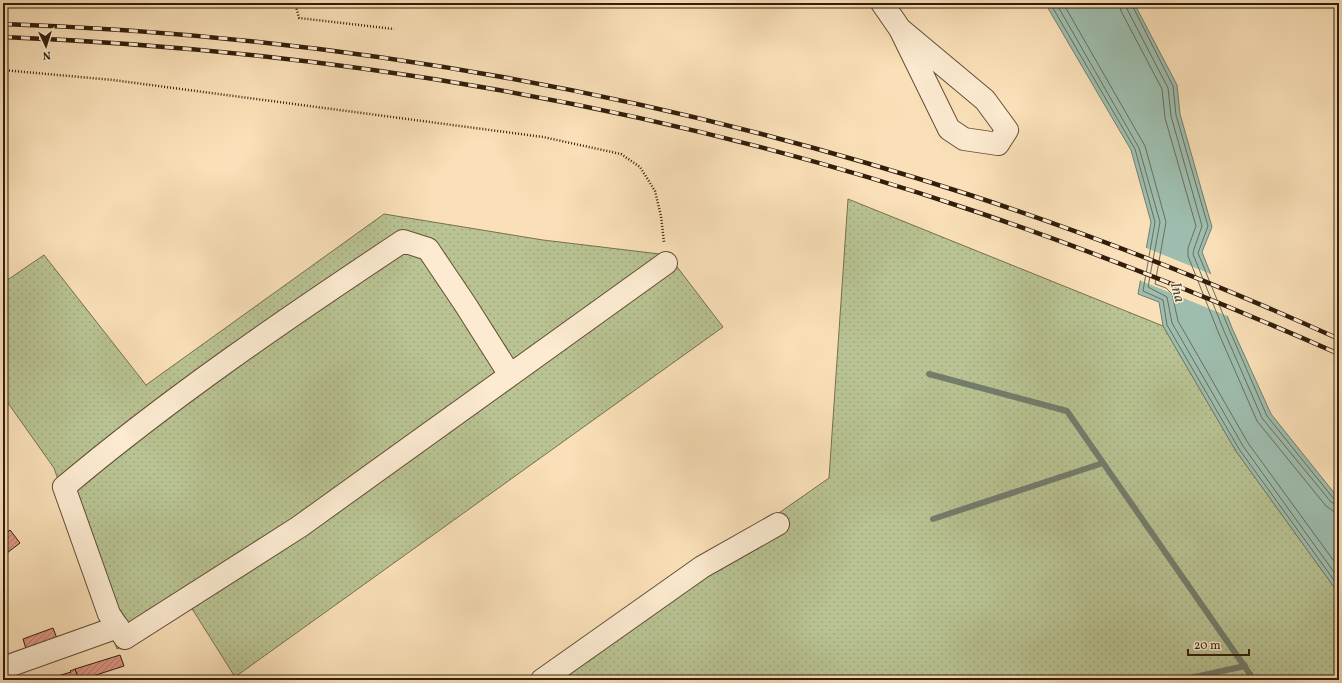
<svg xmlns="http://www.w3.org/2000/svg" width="1342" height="683" font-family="Vollkorn,serif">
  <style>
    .grass { fill: url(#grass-dots); stroke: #76704f }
    .water { fill: #9ebdae; stroke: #737d6d }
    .pier { fill: #fae0b8 }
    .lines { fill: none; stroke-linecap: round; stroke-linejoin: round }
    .shore { stroke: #686e5c; stroke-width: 1 }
    .stream { stroke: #737d6d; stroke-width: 6 }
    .building { fill: url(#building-hatch); stroke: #321e0b }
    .minor-casing { stroke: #644e36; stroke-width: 24 }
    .path { stroke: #321e0b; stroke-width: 2.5; stroke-dasharray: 1 2; stroke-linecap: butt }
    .minor { stroke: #fcebd1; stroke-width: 22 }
    .rail-casing { stroke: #321e0b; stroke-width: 4.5 }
    .rail { stroke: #fcebd1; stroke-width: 3; stroke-dasharray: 9; stroke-linecap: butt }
    .labels { text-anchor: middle; stroke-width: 3; stroke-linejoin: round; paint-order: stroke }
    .water-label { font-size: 15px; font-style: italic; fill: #524e3c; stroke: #fcebd1 }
  </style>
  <defs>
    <pattern id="grass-dots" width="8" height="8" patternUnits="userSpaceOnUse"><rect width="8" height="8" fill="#b9c393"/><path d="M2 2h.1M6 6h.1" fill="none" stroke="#a0a77d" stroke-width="1.8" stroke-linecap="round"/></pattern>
    <pattern id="building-hatch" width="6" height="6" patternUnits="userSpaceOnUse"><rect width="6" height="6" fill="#df9887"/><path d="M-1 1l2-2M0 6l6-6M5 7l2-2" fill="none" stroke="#b57b6d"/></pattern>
  </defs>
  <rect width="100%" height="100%" fill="#fae0b8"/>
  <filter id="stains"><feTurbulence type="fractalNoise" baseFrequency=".005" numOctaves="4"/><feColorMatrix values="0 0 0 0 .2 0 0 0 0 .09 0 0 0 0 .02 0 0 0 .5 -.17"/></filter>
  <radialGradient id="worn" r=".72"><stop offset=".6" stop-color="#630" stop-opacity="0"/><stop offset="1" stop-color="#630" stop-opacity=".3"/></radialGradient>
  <g class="grass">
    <path d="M848 199 1163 326 1236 451 1339 594V680H540L829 478Z"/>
    <path d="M384 214 543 240 668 255 723 327 235 677 191 607 117 649 54 468 3 396V283L44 255 146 385Z"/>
  </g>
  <path class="water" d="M1045 3H1134L1177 85 1180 114 1212 227 1202 252 1232 328 1271 414 1339 499V594L1236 451 1163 326 1159 302 1138 294 1151 222 1131 150Z"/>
  <path class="pier" d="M1144 247 1213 275 1230 317 1139 280Z"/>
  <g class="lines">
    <g class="shore">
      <path d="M1050 3 1135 149 1155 222 1143 291 1163 300 1167 325 1239 449 1339 587"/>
      <path d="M1056 3 1139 148 1160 222 1148 287 1167 297 1172 323 1243 446 1339 579"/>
      <path d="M1063 3 1145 146 1166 222 1155 284 1166 288 1172 294 1178 321 1248 443 1339 568"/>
      <path d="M1120 3 1121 11 1162 89 1165 118 1196 226 1188 248V256L1219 334 1257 421 1326 506 1333 511 1339 512"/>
      <path d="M1126 3 1127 9 1168 88 1171 116 1202 226 1194 249 1193 254 1224 331 1262 418 1331 502 1339 506"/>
      <path d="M1131 3 1173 86 1176 115 1208 226 1198 253 1229 329 1267 416 1334 499 1339 501"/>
    </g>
    <g class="stream">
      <path d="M929 374 1067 411 1254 680"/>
      <path d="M933 519 1103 463"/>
      <path d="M1181 680 1245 666"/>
    </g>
  </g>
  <g class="building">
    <path d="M10 530 20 543 3 556V536Z"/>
    <path d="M53 628 58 641 27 652 23 639Z"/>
    <path d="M120 655 124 666 93 676 95 680H79L75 669Z"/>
    <path d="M75 669 79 680H51V678L71 672 70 671Z"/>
  </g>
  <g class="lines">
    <g class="minor-casing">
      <g id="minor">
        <path d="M882 3 900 29 949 129 964 139 998 144 1007 130 985 100 900 29"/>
        <path d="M510 375 465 304 428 249 403 241C287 318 171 397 64 487L109 614 125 638 299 527 666 263"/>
        <path d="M3 668 118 627"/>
        <path d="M542 680 702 567 778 524"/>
      </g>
    </g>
    <g class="path">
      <path d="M295 3 299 18 394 29"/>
      <path d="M3 70 113 80 543 137 621 154 640 167 655 191 661 216 664 242"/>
    </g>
    <use href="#minor" class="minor"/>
    <g class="rail-casing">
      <g id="rail">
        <path d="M3 24C332 35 657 93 970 195 1096 236 1219 285 1339 339"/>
        <path d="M3 37C329 50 661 105 971 210 1096 252 1218 301 1339 354"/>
      </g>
    </g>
    <use href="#rail" class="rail"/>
  </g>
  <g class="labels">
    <g class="water-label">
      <text transform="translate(1178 292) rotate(76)" y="5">Ina</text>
    </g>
  </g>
  <rect width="1342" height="683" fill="none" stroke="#fae0b8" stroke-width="16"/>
  <rect x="4" y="4" width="1334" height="675" fill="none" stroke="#321e0b" stroke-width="2"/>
  <rect x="8" y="8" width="1326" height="667" fill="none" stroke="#321e0b"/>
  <g transform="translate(46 46) rotate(176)" stroke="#fcebd1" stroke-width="3" paint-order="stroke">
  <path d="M0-3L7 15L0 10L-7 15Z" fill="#321e0b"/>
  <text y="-6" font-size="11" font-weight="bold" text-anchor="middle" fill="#321e0b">N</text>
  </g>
  <path d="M1188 649v6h61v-6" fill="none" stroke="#321e0b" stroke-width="2"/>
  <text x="1194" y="649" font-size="12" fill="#321e0b" stroke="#fcebd1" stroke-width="3" paint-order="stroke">20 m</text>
  <rect width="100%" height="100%" filter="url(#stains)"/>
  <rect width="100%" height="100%" fill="url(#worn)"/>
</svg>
